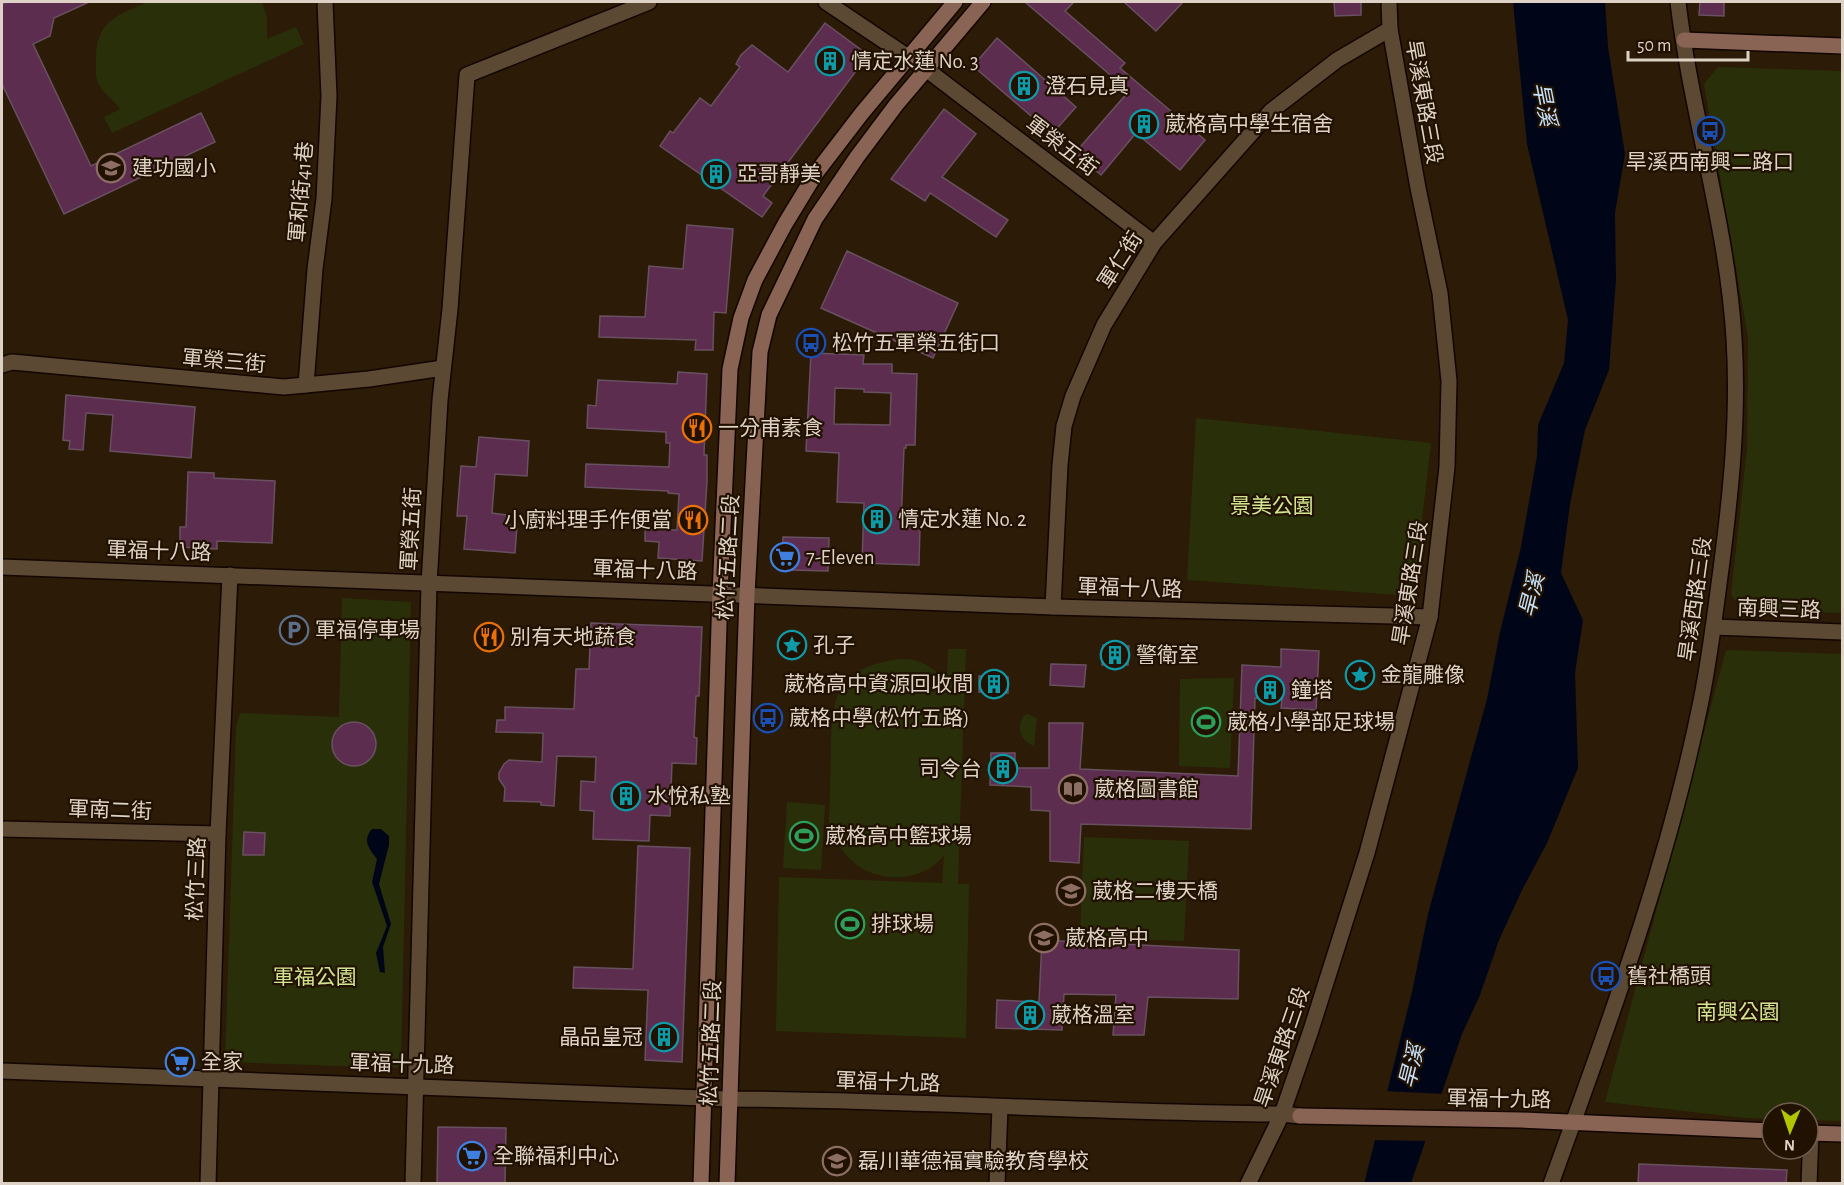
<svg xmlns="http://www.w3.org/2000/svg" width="1844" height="1185" font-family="'Alegreya Sans','Noto Sans TC',sans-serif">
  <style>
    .green { fill: #293009 }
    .water { fill: #000618 }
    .pier { fill: #2b1b07 }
    .building { fill: #5c2d4e; stroke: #695061; stroke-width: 1.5; fill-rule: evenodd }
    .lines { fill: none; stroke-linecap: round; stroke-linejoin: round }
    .street-casing { stroke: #130500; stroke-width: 18 }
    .secondary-casing { stroke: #130500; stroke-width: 18 }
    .street { stroke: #5c4934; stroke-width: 15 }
    .secondary { stroke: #896354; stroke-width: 15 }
    .labels { text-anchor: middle; stroke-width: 4.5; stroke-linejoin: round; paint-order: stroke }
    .poi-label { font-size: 21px; fill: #ded2c6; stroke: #211101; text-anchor: start }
    .street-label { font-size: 21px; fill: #ded2c6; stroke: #211101 }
    .park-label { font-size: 21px; fill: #d1e58e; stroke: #211101 }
    .water-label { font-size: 22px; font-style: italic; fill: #c5e1fa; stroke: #211101 }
  </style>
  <rect width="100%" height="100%" fill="#2b1b07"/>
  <g class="green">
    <path d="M147 2H262L267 18V39L296 27 304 44 112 133 104 117 120 109C115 100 100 92 97 80 95 73 96 63 96 56 97 20 119 15 147 2Z"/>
    <path d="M1718 67 1842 71V613L1743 610 1731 595 1747 448 1748 337 1704 84Z"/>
    <path d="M1196 418 1431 443 1413 596 1187 580Z"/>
    <path d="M342 598 411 602 401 1068 225 1062 236 727 240 713 339 717Z"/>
    <path d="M948 649H966L958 884H969L966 1038 776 1031 779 877 942 883 944 855C928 878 892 883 867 871 849 862 834 843 829 824 830 801 830 778 831 755 832 712 830 677 879 663 913 654 921 660 947 679Z"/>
    <path d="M1726 650 1842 654V1121L1808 1120V1113H1772V1119L1745 1118 1605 1102Z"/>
    <path d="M1234 678 1230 768 1179 766 1180 679Z"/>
    <path d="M1028 714 1037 718 1034 746C1020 741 1016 727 1024 715Z"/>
    <path d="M787 802 825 805 821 870 783 868Z"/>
    <path d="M1084 837 1189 841 1184 941 1080 937Z"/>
  </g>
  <g class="water">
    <path d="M1513 2H1605L1608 47 1625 154 1615 213 1616 280 1609 370 1585 430 1570 504 1561 573 1583 620 1575 673 1578 768 1547 843 1522 890 1499 940 1480 995 1462 1034 1411 1183 1364 1184 1412 992 1428 914 1487 699 1500 632 1521 547 1537 456 1538 425 1564 363 1568 320 1527 144Z"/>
    <path d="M372 829H381L389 836V845L379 884 391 924 383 947 385 973 380 972 376 953 387 926 372 882 377 859C369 849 362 840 372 829Z"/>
  </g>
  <path class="pier" d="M1383 1091 1445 1094 1428 1141 1371 1140Z"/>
  <g class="building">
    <path d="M7 2H89L54 18 50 36 33 44 91 166 201 113 215 142 64 214 2 84V4Z"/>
    <path d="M1025 2H1074L1065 11 1125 63 1120 68 1205 140 1180 170 1136 133 1101 175 1075 153 1129 91Z"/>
    <path d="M1124 2H1183L1156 31Z"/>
    <path d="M1334 2H1361V15L1335 16Z"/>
    <path d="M1700 2H1724V16L1699 15Z"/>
    <path d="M825 23 868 55 763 196 772 203 762 217 660 146 670 131 673 133 700 98 711 106 740 67 736 64 741 55 752 45 788 72Z"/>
    <path d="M997 38 1076 107 1052 134 973 66Z"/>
    <path d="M944 109 976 134 942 177 1008 220 996 237 930 193 925 201 891 179Z"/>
    <path d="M687 225 733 229 726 313 714 312 713 350H695L696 340 599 337 600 316 645 317 649 266 683 269Z"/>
    <path d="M847 251 958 303 933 358 821 308Z"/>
    <path d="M811 353 864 355 863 364H892V373L917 374 915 445H906V448H904L901 525 920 526 919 565 862 563 864 503 837 502 839 453 806 451ZM835 388 864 389V392L891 393 890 425 834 424Z"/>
    <path d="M678 372 707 374 704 455H707V481L702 561 658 558 659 542 645 541V529L677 530 679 494 668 493V491L585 487 586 464 669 467 670 443H666V432L587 428 588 405 596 406 598 380 677 384Z"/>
    <path d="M66 395 195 407 191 458 110 451 113 415 86 413 83 450 69 449 70 441 63 440Z"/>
    <path d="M479 437 529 441 527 476 495 474 492 513 506 515 505 525 517 526 515 553 464 549 467 516H457L461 466 476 467Z"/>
    <path d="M188 472 214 473V478L275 481 272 543 217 541V549L180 547V527H186Z"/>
    <path d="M783 537 829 538 828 571 790 570 782 560Z"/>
    <path d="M591 623 702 627 699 696H696L694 737 697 738 696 764 672 763 670 816 650 815 649 841 593 839 594 811 580 810 581 781 595 782 596 757 557 756 554 806 541 805V802L504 801 505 788 499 779V773L504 764 509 760 542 762 543 733 496 732 497 720H505V707L574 709 576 669H589Z"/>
    <path d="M1103 645 1129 646 1128 665H1102Z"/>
    <path d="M1281 649 1319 651 1316 710 1281 708 1282 699 1255 698 1251 829 1081 824 1079 863 1050 861V811L1031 810V787L990 785 991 753H1015V768H1049V723H1083L1080 769 1238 776 1242 665 1281 667Z"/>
    <path d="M1051 664 1086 665 1084 687 1050 685Z"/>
    <path d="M979 676 1008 677V693L979 692Z"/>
    <circle cx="354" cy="744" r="22"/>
    <path d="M244 832 265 833 264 855H243Z"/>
    <path d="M638 846 690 848 682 1062 645 1060 648 990 573 988 574 967 633 969Z"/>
    <path d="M1042 940 1239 950 1238 999 1148 997 1144 1035H1113L1116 995 1064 994 1062 1030 996 1028 997 1000 1039 1002Z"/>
    <path d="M438 1127 506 1128 505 1184H437Z"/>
    <path d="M1639 1164 1787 1170 1786 1184H1638Z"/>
  </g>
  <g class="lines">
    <g class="street-casing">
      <g id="street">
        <path d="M826 2 926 69 1154 243"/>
        <path d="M2 365 12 362 284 387 369 379 443 368"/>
        <path d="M306 385 315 269 324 199 329 96 325 2"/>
        <path d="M2 567 1053 607 1430 617"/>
        <path d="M1053 607 1060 465 1064 426 1073 396 1104 325 1154 243 1271 111 1337 60 1390 29"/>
        <path d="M1713 627 1842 632"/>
        <path d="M2 829 218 834"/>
        <path d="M2 1071 730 1099C914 1100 1098 1113 1282 1114L1300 1116"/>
        <path d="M208 1184 218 834 230 575"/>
        <path d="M413 1184 429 584 440 400 450 309 467 75 649 2"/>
        <path d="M997 1184 1000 1107"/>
        <path d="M1248 1184 1282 1114 1311 1030 1367 853 1430 617 1447 467 1449 381 1440 293 1418 188 1390 29 1389 2"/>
        <path d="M1551 1184C1608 1025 1668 866 1701 701 1710 657 1715 613 1721 569 1731 492 1739 415 1734 338 1727 224 1691 114 1678 2"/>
        <path d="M1809 1184 1811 1133"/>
      </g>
    </g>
    <g class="secondary-casing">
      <g id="secondary">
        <path d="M1684 40 1842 46"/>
        <path d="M1300 1116 1521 1120 1772 1131"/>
        <path d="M1808 1133 1842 1134"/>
        <path d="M701 1184 720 594 730 369 741 318 755 280 785 224 816 173 862 113 955 2"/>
        <path d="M727 1184 747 595 760 352 769 315 815 219 857 157 896 105 983 2"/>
      </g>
    </g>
    <use href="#street" class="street"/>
    <use href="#secondary" class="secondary"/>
  </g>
  <defs>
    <g id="building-ring" transform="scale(1.5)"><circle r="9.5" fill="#211101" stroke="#0f9aa8" stroke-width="1.5"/><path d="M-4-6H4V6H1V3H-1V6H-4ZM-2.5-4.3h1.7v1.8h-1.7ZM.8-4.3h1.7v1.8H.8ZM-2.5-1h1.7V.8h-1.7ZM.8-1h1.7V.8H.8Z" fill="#0f9aa8"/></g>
    <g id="bus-ring" transform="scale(1.5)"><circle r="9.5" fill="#211101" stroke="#1a4fb4" stroke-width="1.5"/><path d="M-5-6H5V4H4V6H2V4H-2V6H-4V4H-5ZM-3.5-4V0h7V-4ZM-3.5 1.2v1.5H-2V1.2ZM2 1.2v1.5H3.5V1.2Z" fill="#1a4fb4"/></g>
    <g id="school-ring" transform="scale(1.5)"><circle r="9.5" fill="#211101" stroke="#8d6e63" stroke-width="1.5"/><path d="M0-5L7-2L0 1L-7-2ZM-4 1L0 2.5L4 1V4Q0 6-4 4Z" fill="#8d6e63"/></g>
    <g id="restaurant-ring" transform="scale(1.5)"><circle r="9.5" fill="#211101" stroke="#e8710a" stroke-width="1.5"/><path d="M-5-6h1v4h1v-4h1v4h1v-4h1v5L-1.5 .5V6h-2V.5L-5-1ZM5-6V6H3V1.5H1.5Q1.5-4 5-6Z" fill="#e8710a"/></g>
    <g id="supermarket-ring" transform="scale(1.5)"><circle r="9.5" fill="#211101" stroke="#3f7fe0" stroke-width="1.5"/><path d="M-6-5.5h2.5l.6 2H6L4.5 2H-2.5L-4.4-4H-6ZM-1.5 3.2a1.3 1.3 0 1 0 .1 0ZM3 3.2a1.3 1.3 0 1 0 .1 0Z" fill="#3f7fe0"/></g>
    <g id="parking-ring" transform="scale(1.5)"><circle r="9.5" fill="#211101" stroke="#5c6f8a" stroke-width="1.5"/><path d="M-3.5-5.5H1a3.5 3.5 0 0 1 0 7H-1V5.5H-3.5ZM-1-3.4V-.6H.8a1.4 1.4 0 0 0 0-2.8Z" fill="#5c6f8a"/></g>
    <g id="sight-ring" transform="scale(1.5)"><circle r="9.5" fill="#211101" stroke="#0f9aa8" stroke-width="1.5"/><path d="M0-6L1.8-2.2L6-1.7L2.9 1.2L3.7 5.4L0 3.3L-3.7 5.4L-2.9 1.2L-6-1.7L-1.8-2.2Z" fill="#0f9aa8"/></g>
    <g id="stadium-ring" transform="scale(1.5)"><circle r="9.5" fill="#211101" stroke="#2e9e5b" stroke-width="1.5"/><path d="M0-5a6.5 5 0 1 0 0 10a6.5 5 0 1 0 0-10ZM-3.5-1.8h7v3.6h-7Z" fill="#2e9e5b"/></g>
    <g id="library-ring" transform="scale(1.5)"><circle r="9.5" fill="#211101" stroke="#8d6e63" stroke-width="1.5"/><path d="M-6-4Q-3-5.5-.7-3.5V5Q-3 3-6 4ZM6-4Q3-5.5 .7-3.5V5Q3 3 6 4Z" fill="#8d6e63"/></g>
    <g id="university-ring" transform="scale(1.5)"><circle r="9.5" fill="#211101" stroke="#8d6e63" stroke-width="1.5"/><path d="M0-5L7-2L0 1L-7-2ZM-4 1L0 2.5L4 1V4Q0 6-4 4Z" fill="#8d6e63"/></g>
  </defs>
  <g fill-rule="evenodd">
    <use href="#building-ring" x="830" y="61"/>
    <use href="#building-ring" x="1024" y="86"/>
    <use href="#building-ring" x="1144" y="124"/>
    <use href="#bus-ring" x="1710" y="131"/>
    <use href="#school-ring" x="111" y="168"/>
    <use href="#building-ring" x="716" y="174"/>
    <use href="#bus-ring" x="811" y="343"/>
    <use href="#restaurant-ring" x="697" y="428"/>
    <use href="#building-ring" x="877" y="519"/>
    <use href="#restaurant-ring" x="693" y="520"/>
    <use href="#supermarket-ring" x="785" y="557"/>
    <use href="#parking-ring" x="294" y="630"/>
    <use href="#restaurant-ring" x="489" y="637"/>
    <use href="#sight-ring" x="792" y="645"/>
    <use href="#building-ring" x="1115" y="655"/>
    <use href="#sight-ring" x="1360" y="675"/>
    <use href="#building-ring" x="994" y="684"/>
    <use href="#building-ring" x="1270" y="690"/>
    <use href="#bus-ring" x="768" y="718"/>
    <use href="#stadium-ring" x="1206" y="722"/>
    <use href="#building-ring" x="1003" y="769"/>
    <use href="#library-ring" x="1073" y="789"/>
    <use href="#building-ring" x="626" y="796"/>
    <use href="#stadium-ring" x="804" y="836"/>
    <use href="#university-ring" x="1071" y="891"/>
    <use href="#stadium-ring" x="850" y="924"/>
    <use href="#school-ring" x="1044" y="938"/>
    <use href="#bus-ring" x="1606" y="976"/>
    <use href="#building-ring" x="1030" y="1015"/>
    <use href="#building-ring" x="664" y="1037"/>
    <use href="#supermarket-ring" x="180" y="1062"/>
    <use href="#supermarket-ring" x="472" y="1156"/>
    <use href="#school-ring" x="837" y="1161"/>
  </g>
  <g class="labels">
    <g class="poi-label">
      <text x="851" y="68">情定水蓮 No. 3</text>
      <text x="1045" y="93">澄石見真</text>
      <text x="1165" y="131">葳格高中學生宿舍</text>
      <text x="1710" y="169" text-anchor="middle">旱溪西南興二路口</text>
      <text x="132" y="175">建功國小</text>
      <text x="737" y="181">亞哥靜美</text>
      <text x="832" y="350">松竹五軍榮五街口</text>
      <text x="718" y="435">一分甫素食</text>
      <text x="898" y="526">情定水蓮 No. 2</text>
      <text x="672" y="527" text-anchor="end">小廚料理手作便當</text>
      <text x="806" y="564">7-Eleven</text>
      <text x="315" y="637">軍福停車場</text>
      <text x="510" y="644">別有天地蔬食</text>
      <text x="813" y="652">孔子</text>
      <text x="1136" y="662">警衛室</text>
      <text x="1381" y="682">金龍雕像</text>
      <text x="973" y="691" text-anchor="end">葳格高中資源回收間</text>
      <text x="1291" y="697">鐘塔</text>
      <text x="789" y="725">葳格中學(松竹五路)</text>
      <text x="1227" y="729">葳格小學部足球場</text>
      <text x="982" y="776" text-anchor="end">司令台</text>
      <text x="1094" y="796">葳格圖書館</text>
      <text x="647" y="803">水悅私塾</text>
      <text x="825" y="843">葳格高中籃球場</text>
      <text x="1092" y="898">葳格二樓天橋</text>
      <text x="871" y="931">排球場</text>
      <text x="1065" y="945">葳格高中</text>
      <text x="1627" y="983">舊社橋頭</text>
      <text x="1051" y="1022">葳格溫室</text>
      <text x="643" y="1044" text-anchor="end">晶品皇冠</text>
      <text x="201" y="1069">全家</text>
      <text x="493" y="1163">全聯福利中心</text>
      <text x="858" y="1168">磊川華德福實驗教育學校</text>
    </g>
    <g class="street-label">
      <text transform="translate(1424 102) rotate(80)" y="7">旱溪東路三段</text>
      <text transform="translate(1062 146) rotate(37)" y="7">軍榮五街</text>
      <text transform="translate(301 192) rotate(-85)" y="7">軍和街41巷</text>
      <text transform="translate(1120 260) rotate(-57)" y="7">軍仁街</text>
      <text transform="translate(224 361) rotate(5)" y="7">軍榮三街</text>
      <text transform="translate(411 529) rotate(-87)" y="7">軍榮五街</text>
      <text transform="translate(159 551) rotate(2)" y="7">軍福十八路</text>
      <text transform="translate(728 557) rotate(-87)" y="7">松竹五路二段</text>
      <text transform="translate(645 570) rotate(2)" y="7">軍福十八路</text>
      <text transform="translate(1410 583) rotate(-81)" y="7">旱溪東路三段</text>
      <text transform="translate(1130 588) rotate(2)" y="7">軍福十八路</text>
      <text transform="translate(1695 599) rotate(-82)" y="7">旱溪西路三段</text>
      <text transform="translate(1779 609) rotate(2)" y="7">南興三路</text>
      <text transform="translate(110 810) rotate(2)" y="7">軍南二街</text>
      <text transform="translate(196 879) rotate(-88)" y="7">松竹三路</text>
      <text transform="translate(711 1043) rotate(-88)" y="7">松竹五路二段</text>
      <text transform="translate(1282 1047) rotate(-71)" y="7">旱溪東路三段</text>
      <text transform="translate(402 1064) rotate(2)" y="7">軍福十九路</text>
      <text transform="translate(888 1082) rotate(2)" y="7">軍福十九路</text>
      <text transform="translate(1499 1099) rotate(1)" y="7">軍福十九路</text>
    </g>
    <g class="park-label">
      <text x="1272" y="513">景美公園</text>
      <text x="315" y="984">軍福公園</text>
      <text x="1738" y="1019">南興公園</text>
    </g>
    <g class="water-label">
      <text transform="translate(1545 104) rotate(79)" y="8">旱溪</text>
      <text transform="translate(1531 595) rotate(-76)" y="8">旱溪</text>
      <text transform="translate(1411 1066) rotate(-76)" y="8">旱溪</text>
    </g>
  </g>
  <rect width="1844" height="1185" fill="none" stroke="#ded2c6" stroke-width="6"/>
  <g transform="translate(1790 1131) rotate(182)"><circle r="28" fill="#211101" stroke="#6d5e50" stroke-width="1.5"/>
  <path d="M0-4.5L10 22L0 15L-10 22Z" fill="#b1c500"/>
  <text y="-9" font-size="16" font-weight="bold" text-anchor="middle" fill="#ded2c6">N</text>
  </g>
  <path d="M1628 51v9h120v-9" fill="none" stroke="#ded2c6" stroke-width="3"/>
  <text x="1637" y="51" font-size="18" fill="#ded2c6" stroke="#211101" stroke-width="4.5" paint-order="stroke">50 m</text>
</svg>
